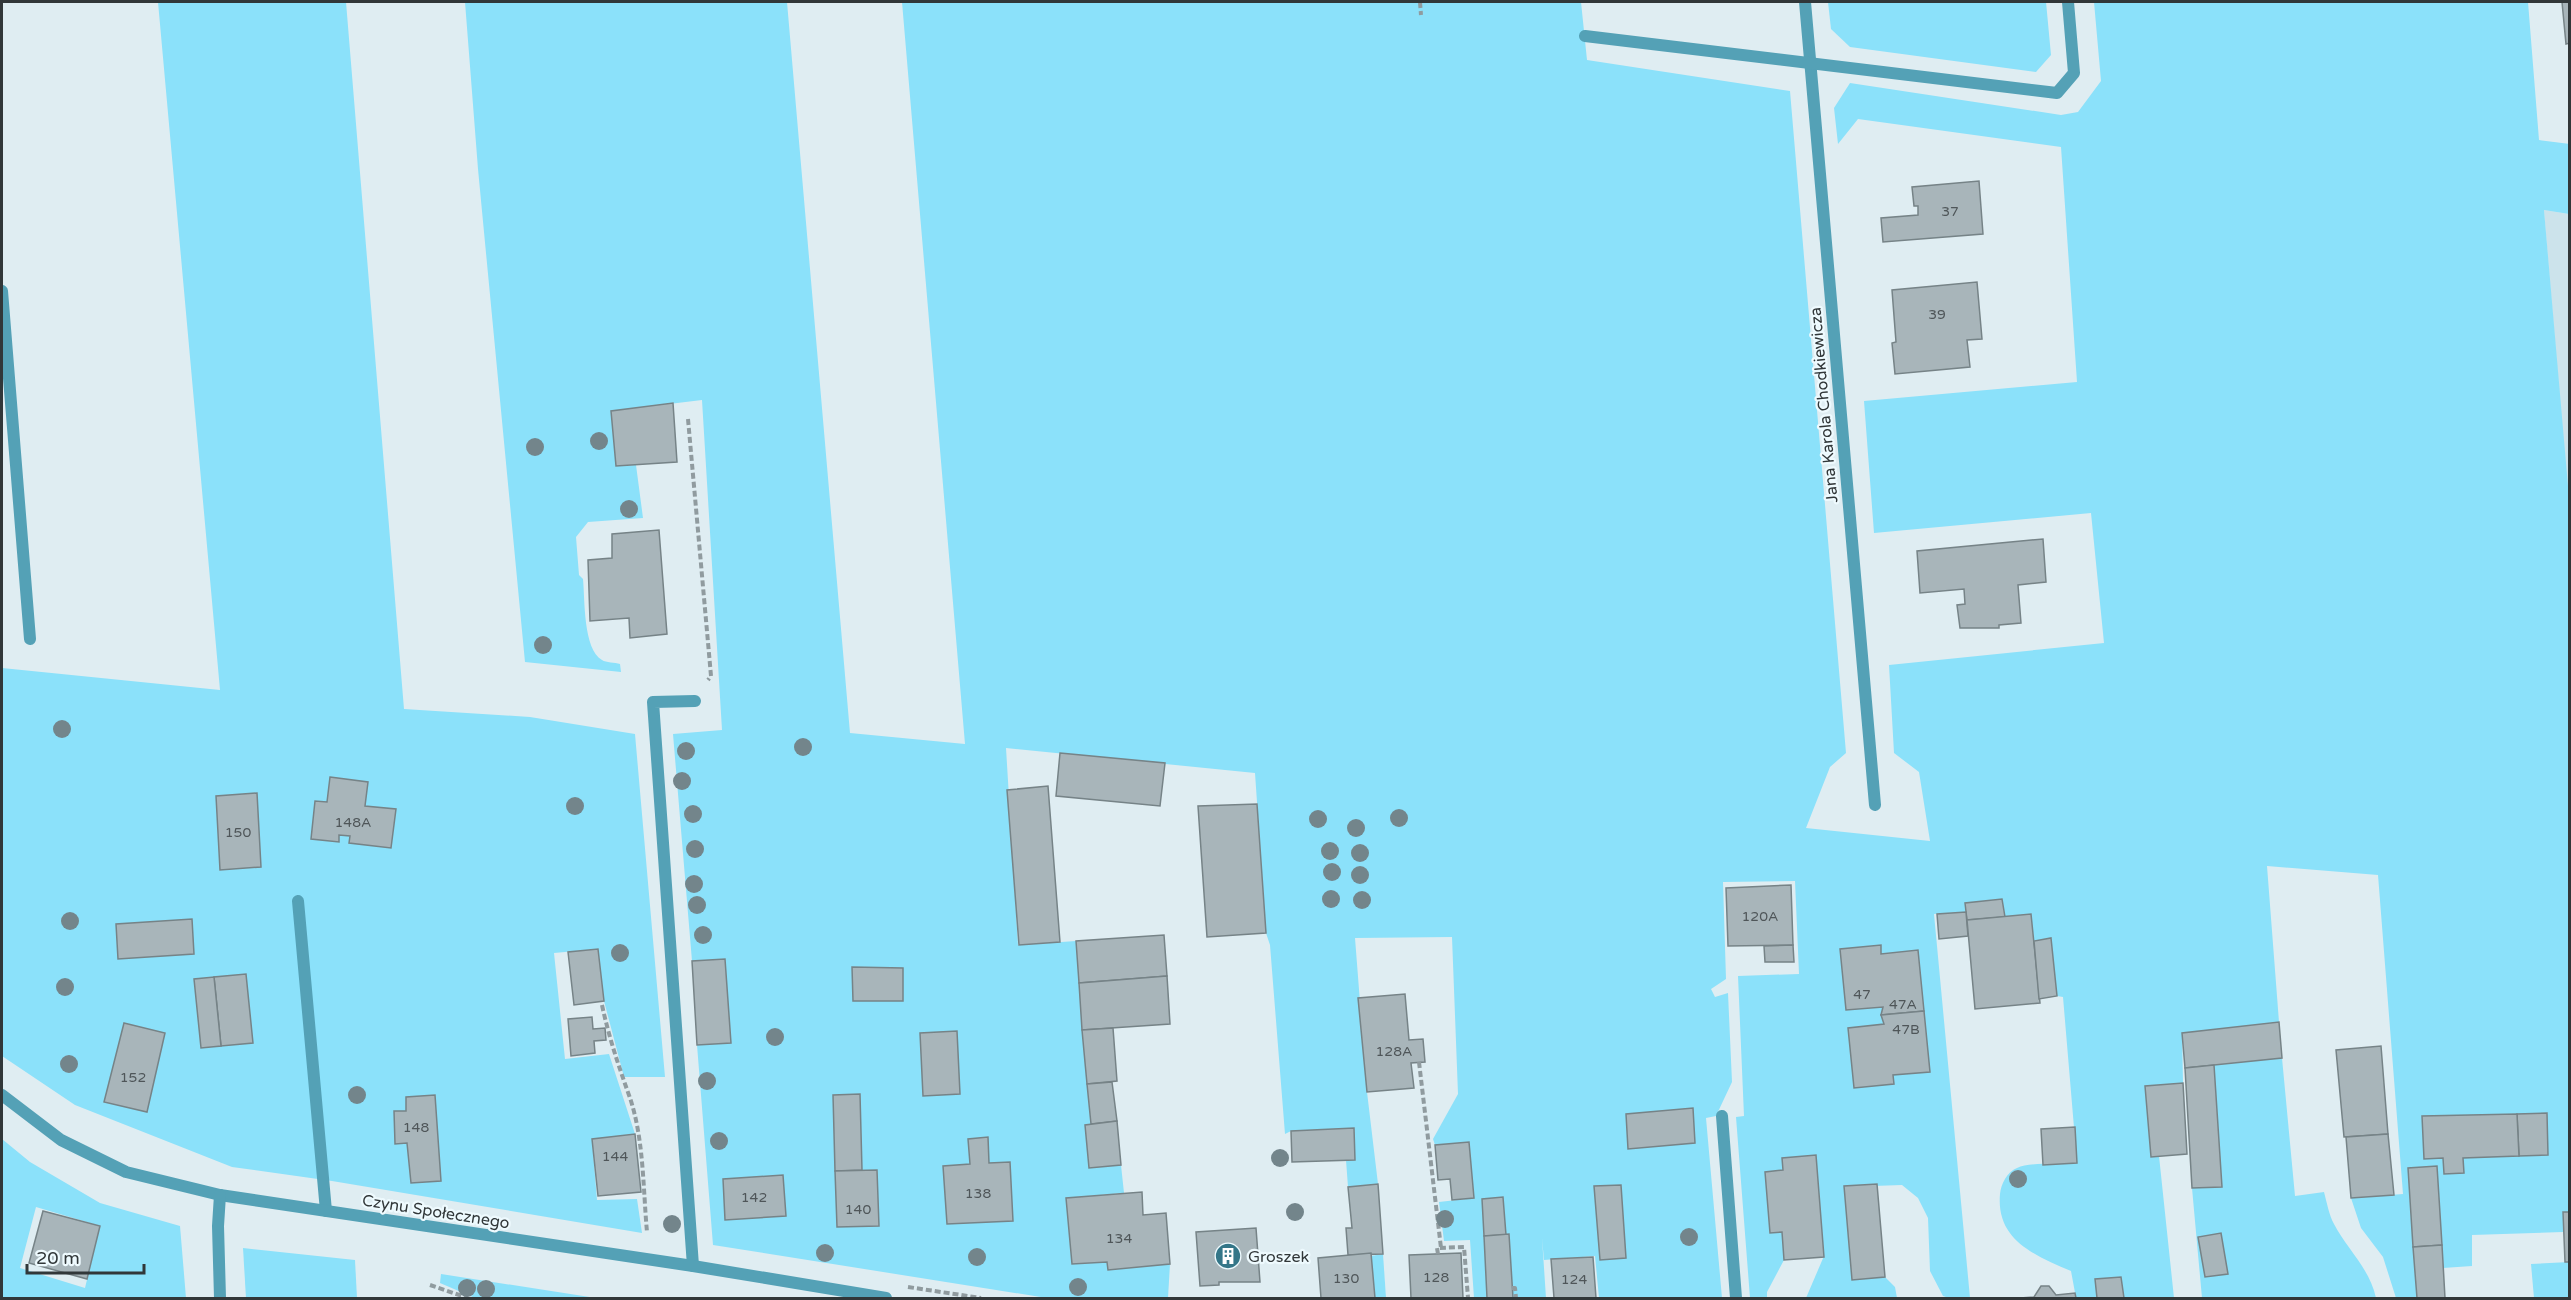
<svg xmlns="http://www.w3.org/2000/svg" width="2571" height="1300" font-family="'Varela Round',sans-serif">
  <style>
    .built { fill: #cce3eb }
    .green { fill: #8be1fa; fill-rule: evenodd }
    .building { fill: #a8b5ba; stroke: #768387; stroke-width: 1.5 }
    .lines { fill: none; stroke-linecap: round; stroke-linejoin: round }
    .path { stroke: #909b9f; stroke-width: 4; stroke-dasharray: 6 3; stroke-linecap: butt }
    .service { stroke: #54a1b6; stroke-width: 12 }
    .minor { stroke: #54a1b6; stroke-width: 12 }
    .tree { fill: #73858b }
    .labels { text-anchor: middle; stroke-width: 4.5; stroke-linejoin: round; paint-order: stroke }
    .number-label { font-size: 14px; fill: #4f5659 }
    .street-label { font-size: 16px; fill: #313739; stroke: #eefafe }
    .poi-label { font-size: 16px; fill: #313739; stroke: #eefafe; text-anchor: start }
  </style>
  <rect width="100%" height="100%" fill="#dfedf2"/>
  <path class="built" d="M2544 210 2569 214V509Z"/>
  <g class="green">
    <path d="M158 2H346L404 709 530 717 635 734 665 1077H624L604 1001 598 949 554 953 565 1059 609 1054 635 1134 592 1139 597 1200 637 1199 642 1233 332 1181 232 1167 75 1105 2 1056V668L220 690ZM194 979 220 1046 201 1048Z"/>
    <path d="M465 2H787L850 733 965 744 902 2H1581L1587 60 1790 91 1846 753 1830 767 1806 828 1930 841 1919 772 1894 753 1889 665 2104 643 2091 513 1874 533 1864 401 2077 382 2061 147 1858 119 1838 144 1834 108 1850 83 2061 115 2078 112 2101 81 2094 2H2528L2539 140 2570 144 2569 214 2544 210 2570 509V1212H2563V1232L2472 1235V1266L2443 1268 2437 1166 2408 1168 2417 1298H2396L2383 1257 2361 1228 2351 1198 2403 1194 2378 875 2267 866 2279 1022 2182 1033 2183 1083 2145 1086 2151 1157 2159 1156 2174 1298H2076L2071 1271C2034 1255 1996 1240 2000 1194 2001 1184 2007 1172 2017 1168 2030 1162 2061 1164 2077 1163L2063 997 2057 996 2051 938 2034 941 2031 915 2005 917 2002 899 1965 903 1966 912 1934 914 1970 1298H1949L1943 1296 1930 1271 1928 1218 1918 1198 1902 1185 1844 1187 1852 1280 1885 1277 1895 1287 1897 1298H1806L1824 1256 1816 1156 1783 1170 1765 1172 1770 1233 1782 1232 1784 1260 1767 1292V1298H1750L1736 1117 1744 1116 1738 976 1799 974 1795 881 1723 882 1726 979 1711 989 1715 997 1728 993 1732 1082 1716 1116 1706 1118 1722 1298H1599L1595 1256 1544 1260 1542 1238 1546 1298H1513L1509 1235H1506L1503 1197 1482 1199 1487 1298H1474L1470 1240 1444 1241 1439 1202 1474 1198 1469 1142 1435 1145 1433 1139 1458 1094 1452 937 1355 938 1367 1092 1378 1184 1348 1187 1346 1160 1355 1159 1354 1128 1291 1131 1285 1134 1270 945 1266 933 1255 773 1006 748 1018 945 1076 941 1091 1124 1085 1125 1089 1168 1121 1165 1124 1193 1066 1198 1072 1264 1107 1262 1109 1270 1170 1264 1168 1298H1047L713 1245 697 1045 731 1042 725 959 692 961 673 734 722 730 702 400 611 411 616 466 636 465 643 518 588 522 576 537 579 575 583 579C585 600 583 649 602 660 606 663 615 662 620 664L621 672 525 662 478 169ZM853 967 903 968V1001H853ZM860 1094 862 1170H877L879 1226 838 1227 833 1095ZM783 1176 786 1216 725 1219 723 1179Z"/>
    <path d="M1828 2H2046L2051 55 2036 72 1850 47 1831 29Z"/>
    <path d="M2282 1058 2295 1196 2324 1192C2327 1203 2329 1215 2334 1224 2347 1249 2370 1269 2376 1298H2202L2192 1188 2222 1187 2214 1065Z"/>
    <path d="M2 1139 30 1162 100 1203 180 1226 186 1298H2ZM36 1207 100 1226 85 1288 20 1268Z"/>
    <path d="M243 1248 355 1260 357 1298H246Z"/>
    <path d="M1383 1254 1386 1298H1375L1371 1256Z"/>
    <path d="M2569 1262V1298H2534L2531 1264Z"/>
    <path d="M441 1274 596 1298H475L440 1283Z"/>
  </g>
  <g class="building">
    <path d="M2562 2H2570V43L2566 44Z"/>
    <path d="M1979 181 1983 234 1883 242 1881 218 1918 215V206H1914L1912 187Z"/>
    <path d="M1977 282 1982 339 1967 340 1970 367 1895 374 1892 343 1896 342 1892 290Z"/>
    <path d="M673 403 677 462 616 466 611 411Z"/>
    <path d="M659 530 667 634 630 638 629 618 590 621 588 560 612 558V534Z"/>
    <path d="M2043 539 2046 582 2018 585 2021 623 1999 625V628H1960L1957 605 1965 604 1964 589 1920 593 1917 551Z"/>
    <path d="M1060 753 1165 763 1160 806 1056 796Z"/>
    <path d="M330 777 368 782 365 806 396 809 391 848 349 843 350 836 339 835V842L311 839 315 801 327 802Z"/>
    <path d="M1048 786 1060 942 1019 945 1007 790Z"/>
    <path d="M257 793 261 867 220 870 216 796Z"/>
    <path d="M1257 804 1266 933 1207 937 1198 806Z"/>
    <path d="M1791 885 1793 945 1728 946 1726 888Z"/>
    <path d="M2002 899 2005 917 1967 920 1965 903Z"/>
    <path d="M1966 912 1968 936 1939 939 1937 914Z"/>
    <path d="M2031 914 2040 1003 1975 1009 1967 920Z"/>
    <path d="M192 919 194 954 118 959 116 924Z"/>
    <path d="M1164 935 1167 976 1079 983 1076 941Z"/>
    <path d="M2051 938 2057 996 2039 999 2034 941Z"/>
    <path d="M1793 945 1794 962H1765L1764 946Z"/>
    <path d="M1881 945V954L1918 950 1924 1011 1881 1015 1883 1007 1846 1010 1840 949Z"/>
    <path d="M598 949 604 1001 574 1005 568 952Z"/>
    <path d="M725 959 731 1043 697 1045 692 961Z"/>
    <path d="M852 967 903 968V1001H853Z"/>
    <path d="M246 974 253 1043 221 1046 214 977Z"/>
    <path d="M1167 976 1170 1024 1082 1030 1079 983Z"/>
    <path d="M214 977 221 1046 201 1048 194 979Z"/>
    <path d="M1405 994 1409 1040 1423 1039 1425 1062 1411 1063 1414 1088 1367 1092 1358 998Z"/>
    <path d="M1924 1011 1930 1072 1893 1075 1894 1084 1854 1088 1848 1028 1884 1024 1881 1015Z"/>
    <path d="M592 1017 593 1029 605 1028 606 1040 594 1041 595 1053 571 1056 568 1019Z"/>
    <path d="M2279 1022 2282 1058 2185 1068 2182 1033Z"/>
    <path d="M124 1023 165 1033 147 1112 104 1102Z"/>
    <path d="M1113 1028 1117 1081 1087 1084 1082 1030Z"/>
    <path d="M957 1031 960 1094 923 1096 920 1033Z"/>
    <path d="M2381 1046 2388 1134 2344 1137 2336 1050Z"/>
    <path d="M2214 1065 2222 1187 2192 1188 2185 1068Z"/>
    <path d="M1112 1082 1117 1121 1091 1124 1087 1084Z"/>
    <path d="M2183 1083 2187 1154 2151 1157 2145 1086Z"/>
    <path d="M860 1094 862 1170 835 1171 833 1095Z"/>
    <path d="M435 1095 441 1181 411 1183 407 1143 395 1144 394 1111H406V1097Z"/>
    <path d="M1693 1108 1695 1143 1628 1149 1626 1114Z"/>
    <path d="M2547 1113 2548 1155 2519 1156 2517 1114Z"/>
    <path d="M2517 1114 2519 1156 2463 1158 2464 1173 2444 1174 2443 1158 2424 1159 2422 1116Z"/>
    <path d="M1117 1121 1121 1165 1089 1168 1085 1125Z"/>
    <path d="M2075 1127 2077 1163 2043 1165 2041 1129Z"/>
    <path d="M1354 1128 1355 1160 1292 1162 1291 1131Z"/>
    <path d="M635 1134 641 1192 598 1196 592 1139Z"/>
    <path d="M2388 1134 2394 1195 2351 1198 2346 1137Z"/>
    <path d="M988 1137 989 1163 1010 1162 1013 1221 947 1224 943 1166 970 1164 968 1139Z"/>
    <path d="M1469 1142 1474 1198 1452 1200 1450 1179 1438 1180 1435 1145Z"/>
    <path d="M1816 1155 1824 1257 1784 1260 1782 1232 1770 1233 1765 1172 1783 1170 1782 1158Z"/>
    <path d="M2437 1166 2442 1245 2413 1247 2408 1168Z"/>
    <path d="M877 1170 879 1226 837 1227 835 1171Z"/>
    <path d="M783 1175 786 1216 725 1220 723 1179Z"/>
    <path d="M1378 1184 1383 1254 1348 1255 1346 1228H1352L1348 1187Z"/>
    <path d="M1877 1184 1885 1277 1852 1280 1844 1186Z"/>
    <path d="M1621 1185 1626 1258 1600 1260 1594 1186Z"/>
    <path d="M1142 1192 1143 1215 1166 1213 1170 1264 1108 1270 1107 1262 1072 1264 1066 1198Z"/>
    <path d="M1503 1197 1506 1235 1484 1236 1482 1199Z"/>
    <path d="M43 1211 100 1226 87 1279 29 1263Z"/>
    <path d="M2563 1212H2570V1262H2565Z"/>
    <path d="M1256 1228 1260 1282H1219V1285L1200 1286 1196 1232Z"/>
    <path d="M2221 1233 2228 1274 2205 1277 2198 1237Z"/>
    <path d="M1509 1234 1513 1298H1487L1484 1236Z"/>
    <path d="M2442 1245 2445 1298H2417L2413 1247Z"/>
    <path d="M1371 1253 1375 1298H1321L1318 1258Z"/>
    <path d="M1461 1253 1463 1298H1411L1409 1255Z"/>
    <path d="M1593 1257 1596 1298H1554L1551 1259Z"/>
    <path d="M2121 1277 2124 1298H2097L2095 1279Z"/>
    <path d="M2041 1286H2049L2056 1295 2075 1293 2076 1298H2020L2034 1297Z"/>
  </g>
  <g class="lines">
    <g class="path">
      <path d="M1420 2 1421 15"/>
      <path d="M688 419 711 676 708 680"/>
      <path d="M602 1005C609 1038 619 1067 630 1098 644 1140 643 1189 647 1232"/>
      <path d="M1419 1062 1441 1248"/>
      <path d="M1438 1254 1437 1248 1464 1247 1468 1298"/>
      <path d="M430 1285 468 1298"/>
      <path d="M908 1287 981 1298"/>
      <path d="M1512 1288H1515L1516 1298"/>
    </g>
    <g class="service">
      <path d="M298 901 326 1211"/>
      <path d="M1722 1116 1736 1298"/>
      <path d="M693 1266 653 702 695 701"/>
    </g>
    <g class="minor">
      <path d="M1805 2 1875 805"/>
      <path d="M1585 36 2057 93 2074 73 2068 2"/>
      <path d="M2 291 30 639"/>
      <path d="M2 1095 61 1140 126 1172 220 1195 693 1266 886 1298"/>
      <path d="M220 1298 218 1226 220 1195"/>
    </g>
  </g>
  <g class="tree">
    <circle cx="599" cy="441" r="9"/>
    <circle cx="535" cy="447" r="9"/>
    <circle cx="629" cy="509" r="9"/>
    <circle cx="543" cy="645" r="9"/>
    <circle cx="62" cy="729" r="9"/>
    <circle cx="803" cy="747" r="9"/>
    <circle cx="686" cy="751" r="9"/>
    <circle cx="682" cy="781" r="9"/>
    <circle cx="575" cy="806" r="9"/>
    <circle cx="693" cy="814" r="9"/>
    <circle cx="1399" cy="818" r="9"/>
    <circle cx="1318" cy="819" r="9"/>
    <circle cx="1356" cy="828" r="9"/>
    <circle cx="695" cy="849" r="9"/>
    <circle cx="1330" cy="851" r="9"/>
    <circle cx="1360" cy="853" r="9"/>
    <circle cx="1332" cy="872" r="9"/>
    <circle cx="1360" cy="875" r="9"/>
    <circle cx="694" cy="884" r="9"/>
    <circle cx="1331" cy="899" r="9"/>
    <circle cx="1362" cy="900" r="9"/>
    <circle cx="697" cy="905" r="9"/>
    <circle cx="70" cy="921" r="9"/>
    <circle cx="703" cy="935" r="9"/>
    <circle cx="620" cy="953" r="9"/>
    <circle cx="65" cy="987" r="9"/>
    <circle cx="775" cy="1037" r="9"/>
    <circle cx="69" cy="1064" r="9"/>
    <circle cx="707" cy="1081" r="9"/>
    <circle cx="357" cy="1095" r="9"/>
    <circle cx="719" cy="1141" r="9"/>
    <circle cx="1280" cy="1158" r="9"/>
    <circle cx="2018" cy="1179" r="9"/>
    <circle cx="1295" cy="1212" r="9"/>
    <circle cx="1445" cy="1219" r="9"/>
    <circle cx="672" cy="1224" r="9"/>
    <circle cx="1689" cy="1237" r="9"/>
    <circle cx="825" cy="1253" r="9"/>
    <circle cx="977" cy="1257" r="9"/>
    <circle cx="1078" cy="1287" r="9"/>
    <circle cx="467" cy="1288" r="9"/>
    <circle cx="486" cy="1289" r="9"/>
  </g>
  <defs>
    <g id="building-disc" transform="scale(1.35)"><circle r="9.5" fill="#347688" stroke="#eefafe"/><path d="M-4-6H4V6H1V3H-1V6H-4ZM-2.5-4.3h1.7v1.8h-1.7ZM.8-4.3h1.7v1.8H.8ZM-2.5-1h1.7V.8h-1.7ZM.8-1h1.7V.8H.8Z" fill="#fff"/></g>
  </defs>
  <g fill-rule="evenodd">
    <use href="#building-disc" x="1228" y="1256"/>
  </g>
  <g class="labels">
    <g class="number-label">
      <text x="1950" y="216">37</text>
      <text x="1937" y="319">39</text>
      <text x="353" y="827">148A</text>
      <text x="238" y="837">150</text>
      <text x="1760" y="921">120A</text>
      <text x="1862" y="999">47</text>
      <text x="1903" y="1009">47A</text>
      <text x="1906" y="1034">47B</text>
      <text x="1394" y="1056">128A</text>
      <text x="133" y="1082">152</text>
      <text x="416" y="1132">148</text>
      <text x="615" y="1161">144</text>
      <text x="978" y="1198">138</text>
      <text x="754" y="1202">142</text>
      <text x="858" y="1214">140</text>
      <text x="1119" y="1243">134</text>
      <text x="1436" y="1282">128</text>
      <text x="1346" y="1283">130</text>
      <text x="1574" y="1284">124</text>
    </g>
    <g class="street-label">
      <text transform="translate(1823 405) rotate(-95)" y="6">Jana Karola Chodkiewicza</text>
      <text transform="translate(436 1211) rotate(9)" y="6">Czynu Społecznego</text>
    </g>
    <g class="poi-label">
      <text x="1248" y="1262">Groszek</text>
    </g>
  </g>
  <rect width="2571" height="1300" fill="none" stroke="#313739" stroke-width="6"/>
  <path d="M27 1264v9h117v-9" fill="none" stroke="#313739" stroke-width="3"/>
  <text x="36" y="1264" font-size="18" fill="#313739" stroke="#eefafe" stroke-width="4.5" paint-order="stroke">20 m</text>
</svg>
